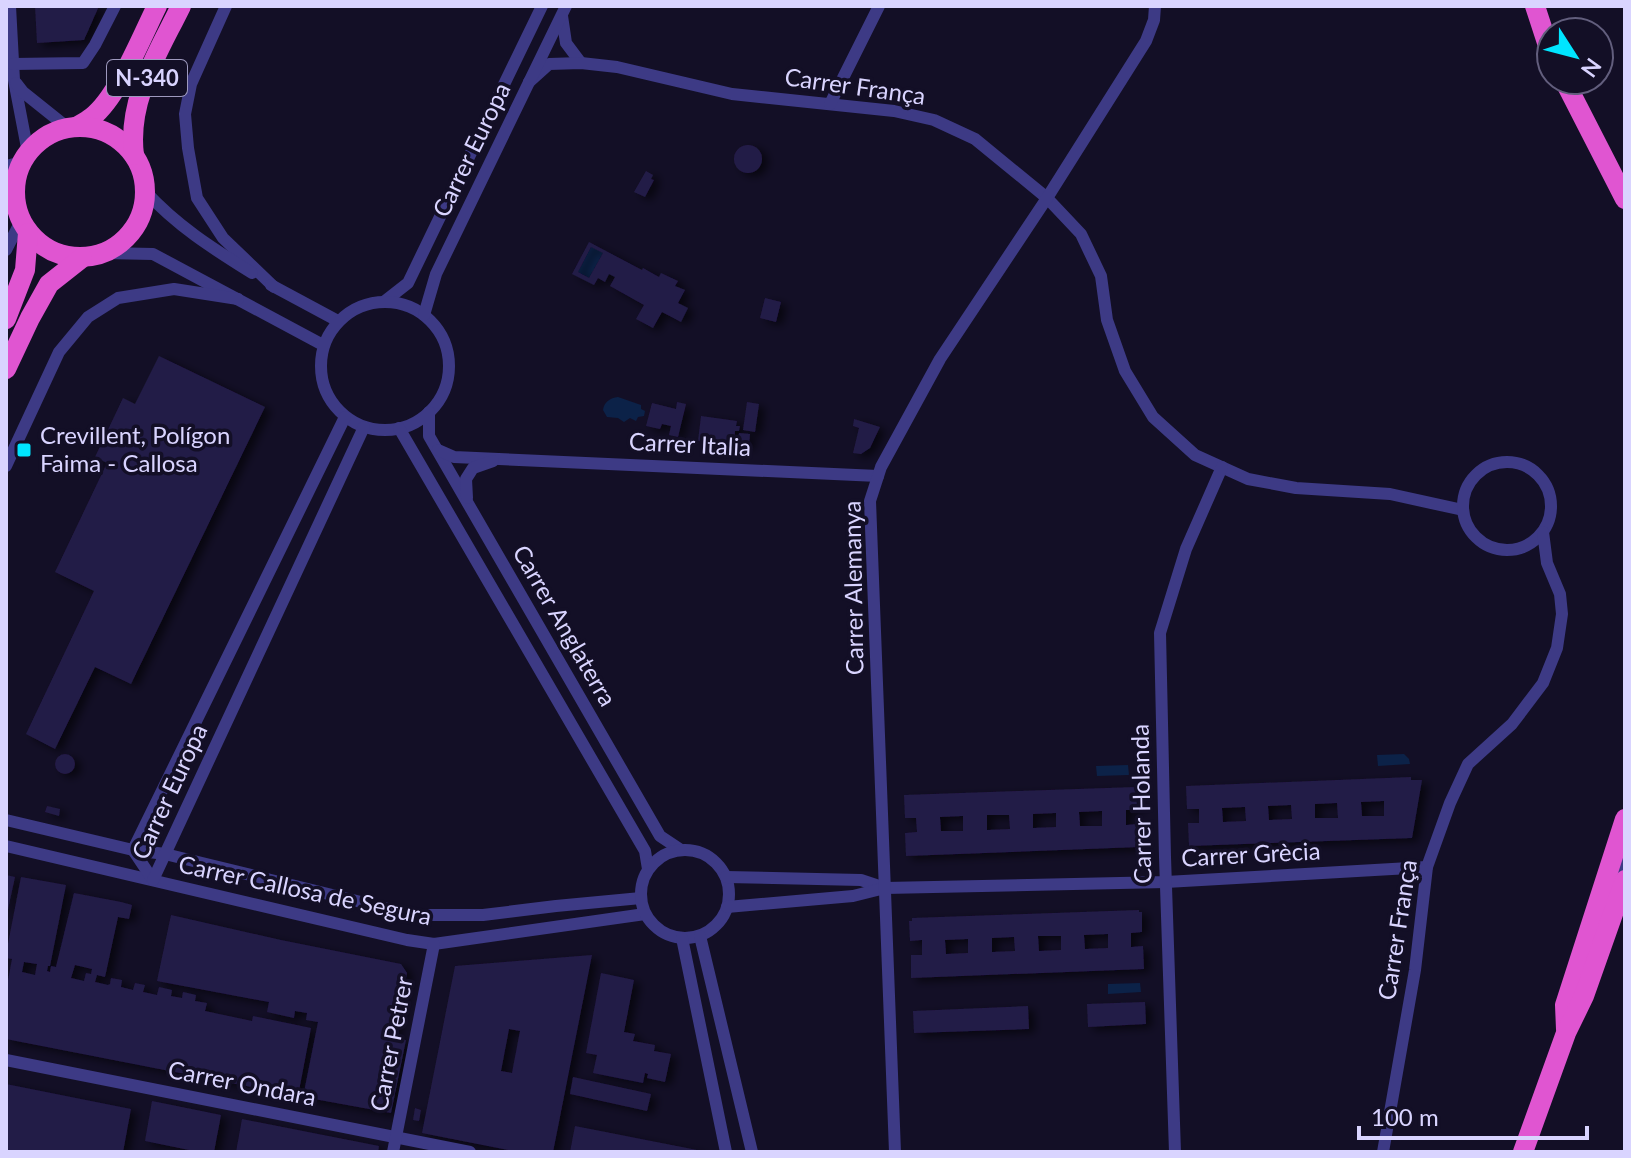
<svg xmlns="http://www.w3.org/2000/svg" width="1631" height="1158" font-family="Lato,sans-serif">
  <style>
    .water { fill: #0c2248 }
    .building { fill: #241b47; fill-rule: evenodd; filter: url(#shadow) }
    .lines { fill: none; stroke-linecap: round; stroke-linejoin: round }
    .minor { stroke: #3d3a85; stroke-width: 12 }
    .trunk { stroke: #e055d1; stroke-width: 20 }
    .poi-dot { fill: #00e5ff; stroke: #130f26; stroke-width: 3 }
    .labels { text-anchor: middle; stroke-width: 7; stroke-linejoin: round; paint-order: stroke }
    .shield { fill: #130f26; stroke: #9e99be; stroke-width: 2 }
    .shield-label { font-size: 22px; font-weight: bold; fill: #d9d4ff }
    .street-label { font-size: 24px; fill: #d9d4ff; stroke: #130f26 }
    .poi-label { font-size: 24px; fill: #d9d4ff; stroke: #130f26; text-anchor: start }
  </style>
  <defs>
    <filter id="shadow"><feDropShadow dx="6" dy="3.5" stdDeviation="4" flood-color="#0009"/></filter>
  </defs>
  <rect width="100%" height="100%" fill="#130f26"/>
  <g class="water">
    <path d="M591 247 603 253 589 278 578 272Z"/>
    <path d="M618 397 641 405V409L645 411 644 416 638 417 636 421 630 418 624 422 618 418 607 417 603 410C604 402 610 398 618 397Z"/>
    <path d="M1404 754 1409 759 1410 764 1378 766 1377 755Z"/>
    <path d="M1128 765 1129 775 1097 776 1096 766Z"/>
    <path d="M1140 983 1141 992 1108 994V984Z"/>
  </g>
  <g class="building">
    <path d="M35 6H99L84 40 37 43Z"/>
    <circle cx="748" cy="159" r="14"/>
    <path d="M646 171 653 175 651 179 654 180 645 197 634 192Z"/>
    <path d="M589 242 642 270 643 268 659 277 661 273 678 281 675 286 685 290 678 303 688 308 681 322 662 312 653 328 636 319 644 305 610 286 615 277 609 274 605 282 598 278 594 285 572 274ZM591 247 603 253 589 278 578 272Z"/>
    <path d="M765 298 781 302 776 322 760 318Z"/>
    <path d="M159 356 265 407 131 684 95 667 55 749 26 734 94 591 55 572 107 463 95 457 123 398 135 404Z"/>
    <path d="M677 402 686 404 678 437 669 435 671 426 662 424 660 429 646 426 652 403 676 409Z"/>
    <path d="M747 402 759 404 755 432 743 430Z"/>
    <path d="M701 416 737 421 736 426H740L739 431H735L734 445 698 441Z"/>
    <path d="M854 419 880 427 870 448 861 454 853 453 859 428 853 426Z"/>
    <path d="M739 433 750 434 749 446 737 445Z"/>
    <circle cx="65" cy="764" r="10"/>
    <path d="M1411 777V780H1422L1412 838 1189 846 1188 823H1199V809H1187L1186 786ZM1384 801V816H1362L1361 802ZM1337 803 1338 818H1315V804ZM1291 805 1292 819 1269 820 1268 806ZM1245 807 1246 821 1223 822 1222 808Z"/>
    <path d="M1136 787 1137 810H1126V825L1138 824 1139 847 906 856 905 833 917 832 916 818H905L904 795ZM1102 811V826H1080L1079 812ZM1056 813V827L1033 828V814ZM987 815H1009L1010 829 987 830ZM963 816V831H941L940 817Z"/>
    <path d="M47 806 60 809 59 816 45 812Z"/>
    <path d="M6 875 15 877 7 914 6 913Z"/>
    <path d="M21 877 66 885 50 966H48L47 971 50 972 51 966 56 967 74 893 121 902 132 905 129 919 118 917 105 977 97 975 95 982 108 985 110 984 111 978 122 980 121 987 133 990 135 983 145 985 143 992 157 995 159 987 172 990 171 996 182 998 183 992 196 995 195 1001 207 1003 205 1011 252 1021 253 1016 311 1028 298 1096 6 1039V991L12 959 6 958V954ZM24 962 37 964 35 975 22 972ZM75 965 92 969 91 974 86 973 84 981 71 978Z"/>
    <path d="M1139 910V912H1142V932L1131 933V947L1143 946 1144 969 911 978V955H922V940L910 941 909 921H912V918ZM1108 934V948L1085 949 1084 935ZM1038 936H1061V950L1039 951ZM1014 937 1015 951 992 952V938ZM968 939V953L946 954 945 940Z"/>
    <path d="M171 915 281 940 401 964 407 973 394 1038 406 1040 391 1113 303 1097 318 1022 306 1020 307 1013 295 1011 294 1018 267 1012 269 1002 157 981Z"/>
    <path d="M592 955 553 1152H518L422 1133 455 966ZM509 1029 520 1031 512 1073 501 1071Z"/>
    <path d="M601 973 634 980 624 1032 635 1034 633 1041 655 1045 654 1051 671 1054 665 1082 647 1078 648 1074 645 1073 643 1083 593 1073 597 1055 586 1053Z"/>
    <path d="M1145 1002 1146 1024 1088 1027 1087 1004Z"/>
    <path d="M1028 1006 1029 1029 914 1033 913 1011Z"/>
    <path d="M573 1077 651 1094 647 1111 570 1094Z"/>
    <path d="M6 1084 131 1109 123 1152H6Z"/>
    <path d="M152 1101 221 1115 214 1152H199L145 1141Z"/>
    <path d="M415 1108 421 1110 419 1121 413 1120Z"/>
    <path d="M242 1119 379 1146 378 1152H236Z"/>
    <path d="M575 1126 702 1151V1152H570Z"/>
  </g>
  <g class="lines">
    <g class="minor">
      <path d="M10 6 14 80 28 153"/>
      <path d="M226 6 191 84 185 114 188 148 197 198 223 238 274 287"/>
      <path d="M562 16 566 43 581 63"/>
      <path d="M13 64 83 63 95 45 115 6"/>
      <path d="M529 82 549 64 581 63 617 67 732 94 894 111 934 120 975 139 1047 198 1081 234 1101 276 1107 320 1125 371 1153 417 1195 455 1248 479 1296 488 1390 494 1463 510"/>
      <path d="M16 83 23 92 68 128"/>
      <path d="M830 104 879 6"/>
      <path d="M6 166 22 162"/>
      <path d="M145 191C177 226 212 248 252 273"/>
      <path d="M6 201 17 209"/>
      <path d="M6 250 21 221"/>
      <path d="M104 253 153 254 323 345"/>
      <path d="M271 285 338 321"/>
      <path d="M385 301 408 283 542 6"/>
      <circle cx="385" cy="366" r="64"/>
      <path d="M424 315 436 274 566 6"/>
      <path d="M429 412V436L660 836 681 850"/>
      <path d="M399 428 645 851 648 869"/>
      <path d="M438 450 454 457 878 476"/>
      <circle cx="1507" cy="506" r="44"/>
      <path d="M6 466 59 352 88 317 118 298 174 289 238 299"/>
      <path d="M467 498 466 479 473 468 493 461"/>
      <path d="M6 820 133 850 165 854 414 915H483L556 906 641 898"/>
      <path d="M6 846 407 940 434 944 645 914"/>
      <circle cx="685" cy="894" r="44"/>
      <path d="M726 877 861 880 885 888"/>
      <path d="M153 880 133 850 345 417"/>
      <path d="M153 880 364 427"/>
      <path d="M1615 885 1625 858"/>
      <path d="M727 907 853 896 885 888 1166 882 1427 867"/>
      <path d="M700 936 752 1152"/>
      <path d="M682 938 726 1152"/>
      <path d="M6 1060 470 1152"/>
      <path d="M393 1152 434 944"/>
      <path d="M895 1152 870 501 881 467 940 359 1047 198 1146 41 1154 20 1155 6"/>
      <path d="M1175 1152 1165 857 1160 633 1186 549 1222 467"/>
      <path d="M1383 1152 1415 970 1427 867 1450 803 1468 764 1512 724 1543 683 1557 648 1562 614 1560 594 1547 563 1543 532"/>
    </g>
    <g class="trunk">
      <path d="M1535 6 1551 55"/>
      <path d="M1564 80 1625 199"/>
      <path d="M76 127C81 124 87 121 92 117 118 97 142 36 157 6"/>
      <circle cx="80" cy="192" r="65"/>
      <path d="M134 155C127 100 158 53 181 6"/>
      <path d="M6 319 25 270 28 233"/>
      <path d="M6 369 30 318 49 284 82 258"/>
      <path d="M1566 1029 1565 1005 1625 819"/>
      <path d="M1523 1152 1566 1033 1584 996 1625 880"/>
    </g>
  </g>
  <rect class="poi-dot" x="16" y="442" width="16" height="16" rx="4"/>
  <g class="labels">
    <rect class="shield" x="107" y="60" width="80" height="36" rx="6"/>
    <g class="shield-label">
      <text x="147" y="86">N-340</text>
    </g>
    <g class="street-label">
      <text transform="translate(855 87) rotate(8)" y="8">Carrer França</text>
      <text transform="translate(472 150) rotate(-64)" y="8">Carrer Europa</text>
      <text transform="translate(690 445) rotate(3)" y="8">Carrer Italia</text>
      <text transform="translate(854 588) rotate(-91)" y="8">Carrer Alemanya</text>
      <text transform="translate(564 626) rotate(60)" y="8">Carrer Anglaterra</text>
      <text transform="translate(170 792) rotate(-65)" y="8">Carrer Europa</text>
      <text transform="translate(1142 804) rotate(-91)" y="8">Carrer Holanda</text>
      <text transform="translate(1251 855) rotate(-3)" y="8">Carrer Grècia</text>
      <text transform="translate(305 891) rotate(12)" y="8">Carrer Callosa de Segura</text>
      <text transform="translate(1398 930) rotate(-81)" y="8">Carrer França</text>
      <text transform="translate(392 1044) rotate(-79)" y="8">Carrer Petrer</text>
      <text transform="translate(242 1084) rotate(11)" y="8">Carrer Ondara</text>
    </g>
    <g class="poi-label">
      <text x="40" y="444">Crevillent, Polígon<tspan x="40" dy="28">Faima - Callosa</tspan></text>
    </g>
  </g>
  <rect width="1631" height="1158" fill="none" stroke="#d9d4ff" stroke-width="16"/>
  <g transform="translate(1575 56) rotate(126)"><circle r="38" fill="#130f26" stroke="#625e7d" stroke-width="2"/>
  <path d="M0-6L14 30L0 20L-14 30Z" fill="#00e5ff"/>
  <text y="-12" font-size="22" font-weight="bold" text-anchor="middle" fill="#d9d4ff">N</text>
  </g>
  <path d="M1359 1126v12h228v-12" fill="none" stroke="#d9d4ff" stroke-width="4"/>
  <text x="1371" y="1126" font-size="24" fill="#d9d4ff" stroke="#130f26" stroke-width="6" paint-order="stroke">100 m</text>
</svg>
